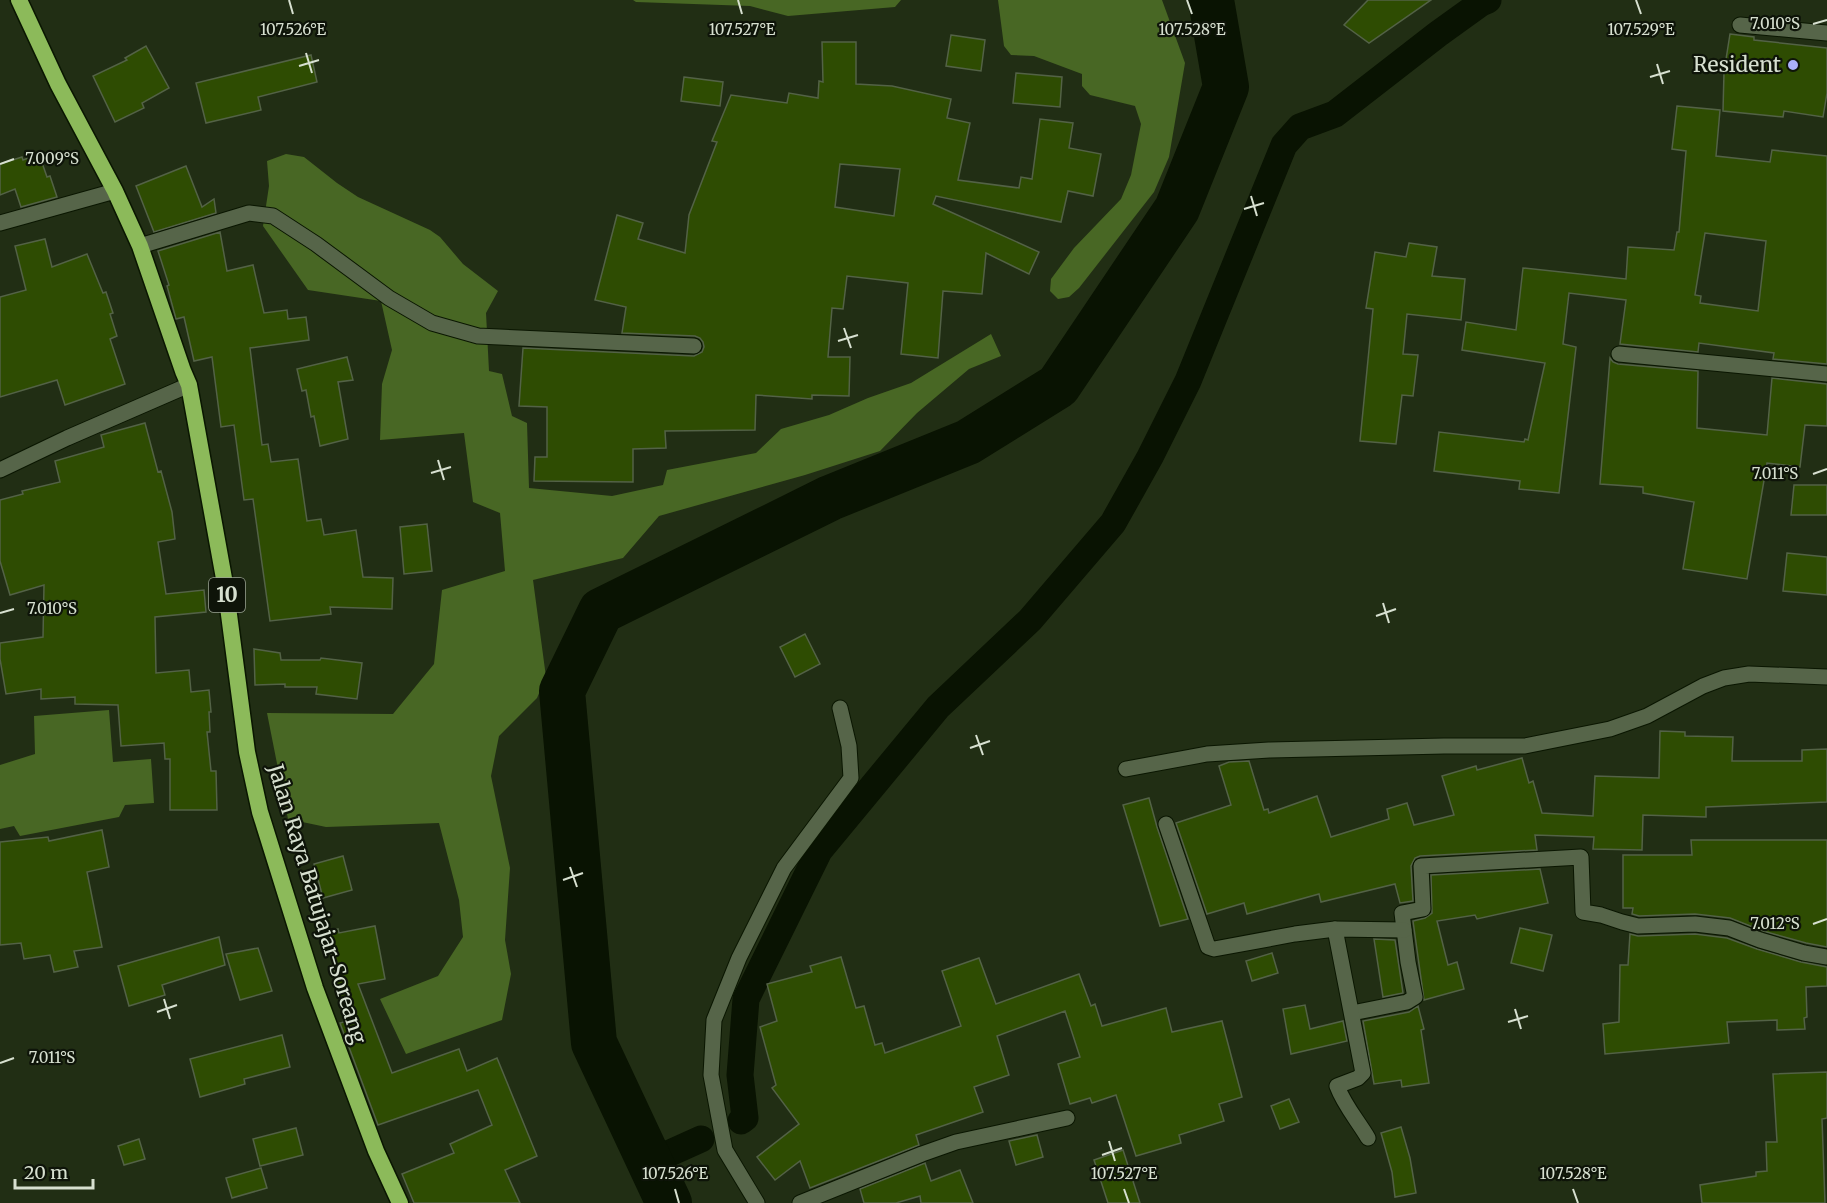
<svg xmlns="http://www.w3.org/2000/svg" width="1827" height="1203" font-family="Merriweather,serif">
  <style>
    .forest { fill: #486724 }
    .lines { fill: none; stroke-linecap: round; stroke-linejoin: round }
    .canal { stroke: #091302; stroke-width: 27 }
    .river { stroke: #091302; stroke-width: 46 }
    .building { fill: #2e4c02; stroke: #536246; stroke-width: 1.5; fill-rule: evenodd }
    .minor-casing { stroke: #0a1601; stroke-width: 17 }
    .trunk-casing { stroke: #0a1601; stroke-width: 19 }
    .minor { stroke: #566549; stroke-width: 15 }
    .trunk { stroke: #8cba5a; stroke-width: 16 }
    .ticks { fill: none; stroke: #d7e0d0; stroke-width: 2 }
    .poi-dot { fill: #aaaffb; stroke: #0e1409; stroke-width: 2 }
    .labels { text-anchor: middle; stroke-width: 4.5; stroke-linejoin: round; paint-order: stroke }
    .shield { fill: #0e1409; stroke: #9ba394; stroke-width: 1.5 }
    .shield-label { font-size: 20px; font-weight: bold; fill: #d7e0d0 }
    .poi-label { font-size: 21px; fill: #d7e0d0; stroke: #0e1409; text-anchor: end }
    .street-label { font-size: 21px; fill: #d7e0d0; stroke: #0e1409 }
    .ticks-label { font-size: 15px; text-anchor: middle; fill: #d7e0d0; stroke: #0e1409; stroke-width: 4.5; stroke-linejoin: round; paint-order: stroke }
  </style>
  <rect width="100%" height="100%" fill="#212e14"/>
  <g class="forest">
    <path d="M633 0H901L895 7 788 16 750 6 636 2Z"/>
    <path d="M998 0H1162L1185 63 1169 157 1154 192 1079 288 1069 297 1058 299 1050 291 1051 279 1074 248 1121 199 1131 175 1141 124 1135 106 1090 95 1082 86V74L1034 56 1011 55 1004 46Z"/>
    <path d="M286 154 304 157 337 183 358 197 430 230 440 237 463 264 498 291 486 313 489 371 502 374 512 416 527 423 529 488 612 496 663 485 667 470 756 453 781 429 829 415 868 398 911 383 991 334 1001 356 969 369 917 413 880 451 805 475 659 516 623 558 533 580 546 677 537 698 499 736 491 776 510 868 505 940 511 974 502 1020 406 1054 380 999 438 976 463 937 459 900 439 823 326 827 288 819 267 713 393 714 434 664 442 590 505 571 500 513 473 502 464 433 380 440 382 384 392 350 381 301 308 290 263 226 269 186 267 161Z"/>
    <path d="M109 710 113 762 151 759 154 803 125 805 119 817 20 836 14 826 0 829V765L35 754 34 716Z"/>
  </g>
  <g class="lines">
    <g class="canal">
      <path d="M741 1121 745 1118 740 1075 746 999 819 851 938 707 1030 620 1113 523 1150 457 1188 381 1284 145 1300 127 1335 114 1438 34 1481 3 1488 0"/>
      <path d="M650 1162 701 1139"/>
    </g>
    <path class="river" d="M669 1203 594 1043 562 691 601 611 830 498 968 442 1058 386 1177 209 1226 87 1211 0"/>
  </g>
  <g class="building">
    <path d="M1368 0H1431L1369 43 1344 25Z"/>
    <path d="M1730 34 1754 37V40L1827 48V93L1823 117 1784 111 1783 117 1723 111 1724 72Z"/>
    <path d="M951 35 985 40 981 71 946 66Z"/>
    <path d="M822 42H856V84L892 86 951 99 947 118 970 123 958 180 1019 188 1021 177 1032 179 1040 119 1073 123 1069 148 1101 154 1093 196 1068 191 1061 222 936 196 933 204 1039 252 1029 274 986 253 982 294 943 291 938 358 901 354 908 283 847 276 843 309 832 308 828 357H850L849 396 812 395V399L756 395 755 430 665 431 666 448 633 449V482L534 481 535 457H547V407L519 406 523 348 694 356 702 352 704 347 703 342 700 338 695 336 622 333 626 307 595 300 617 215 643 223 638 239 685 253 689 215 717 142 712 141 731 95 787 103 789 93 818 98 819 81 823 82ZM840 164 900 169 894 216 835 207Z"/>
    <path d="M146 46 169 88 142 103 144 108 115 122 93 76 127 60 125 58Z"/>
    <path d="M311 55 317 82 258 97 261 110 206 123 196 83Z"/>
    <path d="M1016 73 1062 77 1060 107 1013 103Z"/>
    <path d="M684 77 723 82 720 106 681 101Z"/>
    <path d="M1677 106 1720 110 1716 156 1770 162 1772 150 1827 156V364L1773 359 1774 353 1699 343 1698 352 1620 344 1626 300 1569 293 1563 344 1576 347 1559 493 1519 489 1520 481 1434 471 1439 432 1524 442 1525 439 1528 440 1545 363 1462 350 1466 322 1516 330 1523 268 1626 279 1628 247 1674 250 1677 232H1679L1686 151 1672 149ZM1705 233 1766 241 1758 311 1700 303 1701 296 1695 295Z"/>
    <path d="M39 154 47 177 50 176 57 197 21 207 15 189 0 195V164L22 157 23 160Z"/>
    <path d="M186 166 202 207 214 199 216 213 154 232 136 186Z"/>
    <path d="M220 232 227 271 253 265 264 313 287 310 288 319 306 317 309 340 250 348 262 445 268 444 271 462 298 459 307 521 321 519 324 535 356 530 363 577 393 578 392 609 330 607 331 614 270 621 253 499 244 500 234 425 221 427 212 357 194 361 184 317 176 319 167 286 169 285 158 251Z"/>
    <path d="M45 239 52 267 87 254 103 293 106 292 113 313 110 314 117 336 110 339 125 384 65 405 57 380 0 397V297L26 290 15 246Z"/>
    <path d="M1409 243 1437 247 1432 276 1465 279 1461 320 1407 314 1403 354 1418 355 1413 396 1402 395 1396 444 1360 441 1373 309 1366 308 1375 252 1406 257Z"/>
    <path d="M347 357 353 380 338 382 348 439 320 446 314 416 311 417 306 390 302 391 297 369Z"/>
    <path d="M1610 358 1613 362 1618 364 1698 371 1697 428 1767 435 1772 378 1827 384V426L1805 425 1800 467 1767 463 1747 579 1683 569 1694 502 1643 493V487L1600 484Z"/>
    <path d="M145 423 158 472 161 471 172 512 175 539 158 542 166 594 204 590 206 612 155 617 156 673 189 670 191 692 209 690 211 712H209L210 732H207L211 771H216L217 810H170V759H165L164 743 121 746 118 705 75 704V697L41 699V689L6 694 0 659V643L43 637 44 585 10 595 0 561V500L23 494 22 491 60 482 55 461 104 447 101 435Z"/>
    <path d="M1794 485H1827V515H1791Z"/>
    <path d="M427 524 432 571 404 574 400 527Z"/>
    <path d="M1787 553 1827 557V595L1783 591Z"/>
    <path d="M805 634 820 664 795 677 780 647Z"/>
    <path d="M254 649 280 653 281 660H320L321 658 362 663 357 699 316 694 317 687H285V684L255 685Z"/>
    <path d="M1660 731 1685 732V736L1733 737 1732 761H1802V750L1827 749V802L1706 807V817L1643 815 1642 850 1593 849 1594 837 1535 835 1537 850 1420 856 1415 858 1411 866 1413 901 1400 903 1395 884 1321 902 1319 894 1247 914 1244 903 1207 914 1176 823 1231 805 1219 766 1229 762 1249 761 1264 810 1268 809 1269 813 1317 796 1331 837 1389 819 1387 809 1407 803 1414 825 1454 815 1442 776 1476 766 1477 770 1522 758 1529 783 1533 781 1542 813 1593 816 1595 776 1659 778Z"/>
    <path d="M1149 798 1157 827 1188 919 1160 926 1123 805Z"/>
    <path d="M102 830 109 867 87 872 102 947 74 951 78 967 54 972 50 955 24 959 21 943 0 945V842L48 837 49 841Z"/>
    <path d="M1691 840H1827V947L1806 943 1763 931 1730 918 1695 914 1639 916 1632 914 1633 908H1623V855H1692Z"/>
    <path d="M343 856 352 890 323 898 314 864Z"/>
    <path d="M1540 869 1548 903 1477 919 1475 915 1437 921 1448 965 1457 962 1464 989 1424 1000 1413 921 1425 918 1432 913 1431 875Z"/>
    <path d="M375 926 385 979 358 984 392 1073 459 1049 467 1071 497 1058 537 1156 505 1170 520 1203H414L402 1174 454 1153 450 1144 492 1125 478 1090 378 1125 340 1023 344 1022 327 932 338 929 339 933Z"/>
    <path d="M1520 928 1552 935 1543 971 1511 963Z"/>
    <path d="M1630 934 1638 936 1695 934 1727 938 1757 949 1801 962 1827 967V986L1806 987 1807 1017 1804 1018 1805 1029 1777 1030V1020L1727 1022 1729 1043 1605 1054 1603 1024 1619 1022 1620 965H1628Z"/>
    <path d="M219 937 225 965 162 985 165 995 129 1006 118 966Z"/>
    <path d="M1374 939 1395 940 1403 993 1383 997Z"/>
    <path d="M258 948 272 991 240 1000 226 954Z"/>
    <path d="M1272 953 1278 973 1252 981 1246 961Z"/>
    <path d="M841 957 856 1008 864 1006 875 1045 882 1043 885 1053 961 1026 942 971 979 958 996 1004 1079 974 1091 1006 1095 1004 1102 1026 1166 1008 1172 1032 1222 1021 1242 1097 1219 1104 1224 1121 1179 1135 1181 1143 1136 1156 1116 1095 1092 1103 1090 1098 1070 1104 1058 1064 1080 1057 1065 1011 997 1036 1009 1075 974 1087 983 1112 916 1135 919 1145 810 1188 800 1161 775 1180 757 1157 799 1124 772 1088 776 1085 760 1027 777 1021 767 984 812 972 810 966Z"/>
    <path d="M1305 1005 1310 1029 1343 1021 1347 1041 1291 1054 1283 1009Z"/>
    <path d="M1418 1006 1424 1029 1421 1030 1429 1083 1402 1087 1401 1080 1374 1084 1363 1021 1409 1012Z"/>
    <path d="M282 1035 290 1067 244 1079 245 1084 200 1097 190 1059Z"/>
    <path d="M1827 1072V1118L1822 1119 1825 1203H1702L1700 1185 1756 1176V1172L1767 1171 1766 1142H1777L1773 1074Z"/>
    <path d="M1289 1099 1299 1122 1280 1129 1271 1106Z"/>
    <path d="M1401 1127 1410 1158 1416 1193 1395 1197 1392 1172 1381 1133Z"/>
    <path d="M296 1128 303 1155 260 1166 253 1139Z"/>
    <path d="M1037 1135 1043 1157 1016 1165 1009 1141Z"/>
    <path d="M139 1139 145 1159 124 1165 118 1146Z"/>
    <path d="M1123 1150 1140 1203H1108L1094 1160Z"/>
    <path d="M925 1163 931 1181 960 1170 973 1203H921L920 1196 896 1203H864L860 1189Z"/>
    <path d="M261 1168 267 1188 232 1198 226 1178Z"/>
  </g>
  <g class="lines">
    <g class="minor-casing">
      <g id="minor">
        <path d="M1740 25 1827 33"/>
        <path d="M0 223 115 191"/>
        <path d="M140 246 249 213 273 216 316 244 389 298 432 323 478 336 694 346"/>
        <path d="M1619 354 1827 374"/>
        <path d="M0 470 67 438 189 385"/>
        <path d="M1126 769 1207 754 1269 750 1444 746H1525L1610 729 1647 716 1703 686 1724 678 1749 674 1827 677"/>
        <path d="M1166 824 1208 947 1214 949 1295 934 1335 929"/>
        <path d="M1352 1013 1407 1002 1415 997 1408 962 1402 913 1423 909 1421 866 1581 857 1583 912 1601 915 1622 922 1638 926 1695 924 1729 928 1760 940 1804 953 1827 957"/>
        <path d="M1368 1138C1358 1121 1344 1105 1337 1086L1358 1078 1363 1073 1335 929 1404 930"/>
        <path d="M757 1203 725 1150 711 1075 714 1020 739 958 784 868 851 778 849 746 840 708"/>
        <path d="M800 1203 922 1154 956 1142 1067 1118"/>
      </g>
    </g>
    <g class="trunk-casing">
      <path id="trunk" d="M19 0 58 84 115 191 140 246 183 371 189 385 225 584 247 752 260 812 315 988 376 1151 400 1203"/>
    </g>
    <use href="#minor" class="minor"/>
    <use href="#trunk" class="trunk"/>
  </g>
  <path class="ticks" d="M289 0 293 14M738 0 742 14M1187 0 1192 14M1636 0 1641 14M1813 24 1827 20M306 53 312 73M1657 64 1663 84M299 66 319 60M1650 77 1670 71M0 164 14 159M1251 196 1257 216M1244 209 1264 203M844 328 851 348M838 341 858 335M438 460 444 480M431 473 451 467M1813 474 1827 469M1383 603 1389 623M0 613 14 609M1376 616 1396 609M976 735 983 755M970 748 990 741M570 867 577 887M563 880 583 873M1813 924 1827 919M164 999 170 1019M1515 1009 1521 1029M157 1012 177 1005M1508 1022 1528 1016M0 1063 14 1058M1109 1141 1115 1161M1102 1155 1122 1148M675 1189 679 1203M1124 1189 1129 1203M1573 1189 1578 1203"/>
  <circle class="poi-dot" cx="1793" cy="65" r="6"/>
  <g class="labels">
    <rect class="shield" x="209" y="578" width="36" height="34" rx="4.5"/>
    <g class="shield-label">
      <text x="227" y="602">10</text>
    </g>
    <g class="poi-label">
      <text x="1781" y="72">Resident</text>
    </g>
    <g class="street-label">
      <text transform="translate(317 904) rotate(73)" y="7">Jalan Raya Batujajar-Soreang</text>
    </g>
  </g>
  <g class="ticks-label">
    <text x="1775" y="29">7.010°S</text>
    <text x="293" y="35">107.526°E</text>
    <text x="742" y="35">107.527°E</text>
    <text x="1192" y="35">107.528°E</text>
    <text x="1641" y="35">107.529°E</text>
    <text x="52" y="164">7.009°S</text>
    <text x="1775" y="479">7.011°S</text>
    <text x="52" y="614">7.010°S</text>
    <text x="1775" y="929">7.012°S</text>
    <text x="52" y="1063">7.011°S</text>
    <text x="675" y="1179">107.526°E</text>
    <text x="1124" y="1179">107.527°E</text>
    <text x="1573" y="1179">107.528°E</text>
  </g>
  <path d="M15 1179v9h78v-9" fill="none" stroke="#d7e0d0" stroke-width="3"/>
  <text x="24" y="1179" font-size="18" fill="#d7e0d0" stroke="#0e1409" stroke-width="4.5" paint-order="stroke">20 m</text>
</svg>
